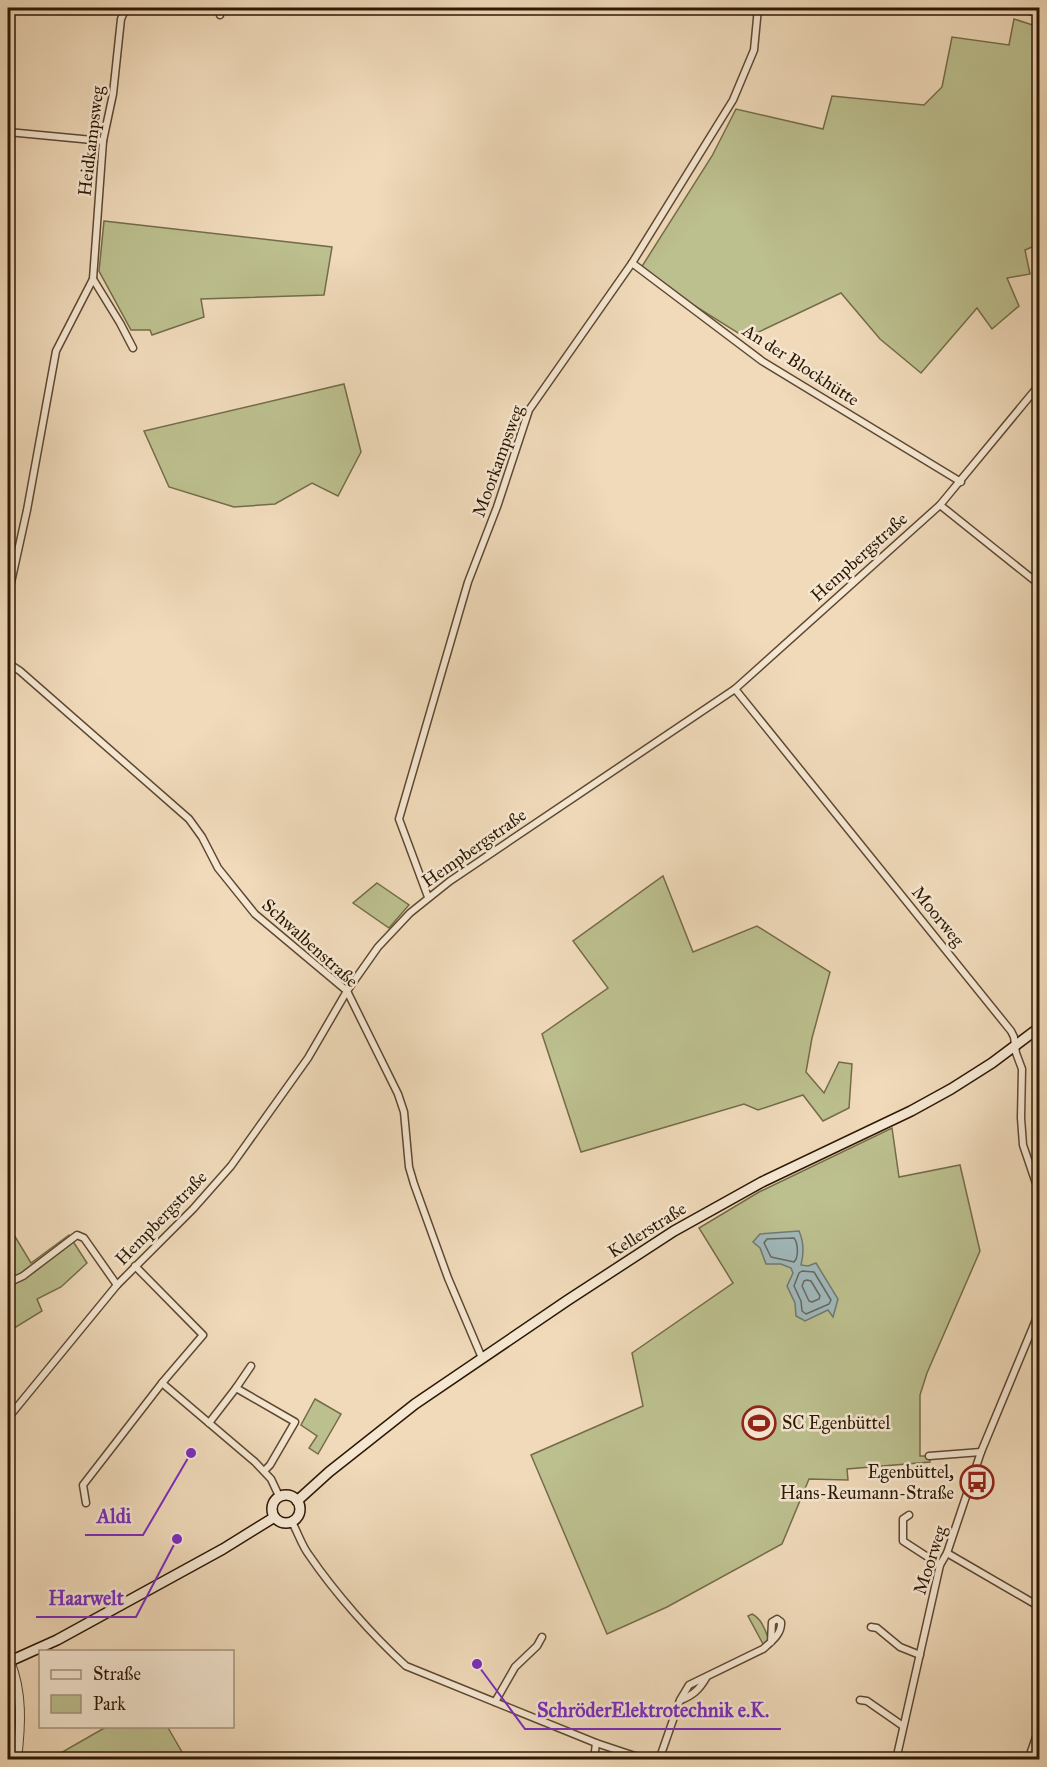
<svg xmlns="http://www.w3.org/2000/svg" width="1047" height="1767" font-family="'IM FELL Great Primer',serif">
  <style>
    .green { fill: #bcbf8e; stroke: #746c48; stroke-width: 1.5 }
    .water { fill: #a0b8bb; stroke: #727871; stroke-width: 1.5 }
    .lines { fill: none; stroke-linecap: round; stroke-linejoin: round }
    .shore { stroke: #66685f; stroke-width: 1.5 }
    .minor-casing { stroke: #5e4831; stroke-width: 9 }
    .tertiary-casing { stroke: #5e4831; stroke-width: 10 }
    .secondary-casing { stroke: #2d1803; stroke-width: 12 }
    .minor { stroke: #f5e7d2; stroke-width: 6 }
    .tertiary { stroke: #f5e7d2; stroke-width: 8 }
    .secondary { stroke: #f5e7d2; stroke-width: 9 }
    .labels { text-anchor: middle; stroke-width: 5; stroke-linejoin: round; paint-order: stroke }
    .street-label { font-size: 18px; fill: #2d1803; stroke: #f5e7d2 }
    .poi-label { font-size: 18px; fill: #2d1803; stroke: #f5e7d2; text-anchor: start }
    .leader { fill: none; stroke: #7b2cbf; stroke-width: 2 }
    .callout-dot { fill: #7b2cbf; stroke: #f5e7d2; stroke-width: 2 }
    .callout-label { font-size: 20px; text-anchor: middle; font-weight: bold; fill: #7b2cbf; stroke: #f5e7d2; stroke-width: 5; stroke-linejoin: round; paint-order: stroke }
  </style>
  <rect width="100%" height="100%" fill="#f0daba"/>
  <filter id="stains"><feTurbulence type="fractalNoise" baseFrequency=".00333" numOctaves="4"/><feColorMatrix values="0 0 0 0 .2 0 0 0 0 .09 0 0 0 0 .02 0 0 0 .5 -.17"/></filter>
  <radialGradient id="worn" r=".72"><stop offset=".6" stop-color="#630" stop-opacity="0"/><stop offset="1" stop-color="#630" stop-opacity=".3"/></radialGradient>
  <g class="green">
    <path d="M1014 19 1039 27V244L1025 250 1030 274 1007 278 1019 306 992 329 977 308 921 373 880 339 841 293 746 338 639 271 712 156 736 109 823 129 832 96 924 105 942 87 952 37 1009 45Z"/>
    <path d="M104 221 332 247 324 295 201 299 204 317 152 335 150 330H131L99 271Z"/>
    <path d="M344 384 361 452 338 496 312 483 275 504 234 507 169 487 144 431Z"/>
    <path d="M663 876 693 952 757 926 830 972 812 1038 806 1072 824 1093 839 1062 852 1064 849 1108 823 1121 803 1095 758 1110 744 1104 581 1152 542 1034 608 988 573 941Z"/>
    <path d="M377 883 409 905 389 928 353 903Z"/>
    <path d="M892 1128 899 1177 960 1165 980 1251 927 1373 920 1395V1456H929L930 1462 847 1469 848 1480 809 1479 782 1544 667 1607 607 1634 531 1455 643 1406 632 1353 733 1283 699 1228 759 1192Z"/>
    <path d="M8 1225 31 1263 69 1235 87 1263 61 1287 37 1299 42 1311 8 1332Z"/>
    <path d="M315 1399 341 1414 318 1454 309 1448 317 1436 301 1425Z"/>
    <path d="M752 1614C762 1619 765 1630 769 1640L763 1644 748 1616Z"/>
    <path d="M167 1726 186 1759 59 1760 57 1755 106 1727Z"/>
  </g>
  <path class="water" d="M799 1231C804 1242 804 1253 801 1265L808 1266 816 1263 838 1299 833 1317 828 1310 805 1321 796 1316 795 1303 787 1286 793 1273 791 1268 781 1264H766L760 1248 753 1242 760 1234Z"/>
  <g class="lines">
    <g class="shore">
      <path d="M794 1238C798 1243 799 1257 794 1262L771 1257 764 1243 767 1239Z"/>
      <path d="M802 1271 814 1272 831 1300 829 1304 806 1314 802 1311 801 1301 794 1286 799 1273Z"/>
      <path d="M807 1280 811 1281 820 1296 819 1299 812 1302 809 1301 802 1286 804 1281Z"/>
    </g>
    <g class="minor-casing">
      <g id="minor">
        <path d="M1021 8 1040 14"/>
        <path d="M220 15 221 8"/>
        <path d="M8 132 103 141"/>
        <path d="M632 263 762 361 961 482"/>
        <path d="M93 279 120 323 133 348"/>
        <path d="M940 505 1040 585"/>
        <path d="M8 596 27 510 56 351 93 279 103 141 113 94 121 19 126 8"/>
        <path d="M8 663 20 671 189 819 202 837 218 868 255 914 347 991 398 1094 404 1112 409 1167 414 1184 448 1278 482 1358"/>
        <path d="M735 689 1011 1031 1014 1037 1016 1053 1022 1069 1021 1118 1023 1145 1040 1195"/>
        <path d="M428 897 399 819 468 582 497 507 529 410 632 263 733 100 754 50 758 8"/>
        <path d="M135 1266 203 1335 162 1383 255 1462 271 1479 279 1496"/>
        <path d="M8 1283 23 1276 77 1235 84 1238 117 1285"/>
        <path d="M236 1388 251 1366"/>
        <path d="M8 1418 117 1285 193 1209 231 1166 308 1058 347 991 378 947 410 913 450 881 735 689 940 505 1040 384"/>
        <path d="M209 1423 236 1388 295 1422 270 1465 264 1471"/>
        <path d="M929 1456 981 1452"/>
        <path d="M86 1503 83 1485 162 1383"/>
        <path d="M909 1515 903 1519V1541L940 1565"/>
        <path d="M292 1522C298 1533 302 1546 309 1555 335 1593 372 1635 406 1666L596 1743 647 1760"/>
        <path d="M947 1553 1040 1607"/>
        <path d="M871 1627 877 1628 900 1647 920 1655"/>
        <path d="M681 1700C693 1695 699 1690 706 1678"/>
        <path d="M860 1700 867 1701 903 1726"/>
        <path d="M495 1702 515 1667 537 1646 542 1637"/>
        <path d="M594 1760 596 1743"/>
        <path d="M659 1760 680 1700 689 1685 763 1649C771 1642 782 1634 781 1622L777 1619 772 1622 771 1642"/>
        <path d="M896 1760 940 1565 947 1553 981 1452 1040 1310"/>
        <path d="M1028 1760 1040 1726"/>
      </g>
    </g>
    <g class="tertiary-casing">
      <path id="tertiary" d="M10 1661C23 1693 21 1725 17 1760"/>
    </g>
    <g class="secondary-casing">
      <g id="secondary">
        <circle cx="286" cy="1509" r="14"/>
        <path d="M297 1501 329 1472 415 1404 568 1300 674 1231 762 1182 911 1111 951 1089 992 1063 1040 1027"/>
        <path d="M8 1662 57 1640 223 1549 273 1518"/>
      </g>
    </g>
    <use href="#minor" class="minor"/>
    <use href="#tertiary" class="tertiary"/>
    <use href="#secondary" class="secondary"/>
  </g>
  <defs>
    <g id="stadium-ring" transform="scale(1.725)"><circle r="9.5" fill="#f5e7d2" stroke="#8f2418" stroke-width="1.5"/><path d="M0-5a6.5 5 0 1 0 0 10a6.5 5 0 1 0 0-10ZM-3.5-1.8h7v3.6h-7Z" fill="#8f2418"/></g>
    <g id="bus-ring" transform="scale(1.725)"><circle r="9.5" fill="#f5e7d2" stroke="#8f2418" stroke-width="1.5"/><path d="M-5-6H5V4H4V6H2V4H-2V6H-4V4H-5ZM-3.5-4V0h7V-4ZM-3.5 1.2v1.5H-2V1.2ZM2 1.2v1.5H3.5V1.2Z" fill="#8f2418"/></g>
  </defs>
  <g fill-rule="evenodd">
    <use href="#stadium-ring" x="759" y="1423"/>
    <use href="#bus-ring" x="977" y="1482"/>
  </g>
  <g class="labels">
    <g class="street-label">
      <text transform="translate(91 141) rotate(-83)" y="6">Heidkampsweg</text>
      <text transform="translate(801 365) rotate(33)" y="6">An der Blockhütte</text>
      <text transform="translate(498 461) rotate(-70)" y="6">Moorkampsweg</text>
      <text transform="translate(859 557) rotate(-42)" y="6">Hempbergstraße</text>
      <text transform="translate(474 848) rotate(-35)" y="6">Hempbergstraße</text>
      <text transform="translate(938 916) rotate(51)" y="6">Moorweg</text>
      <text transform="translate(310 943) rotate(42)" y="6">Schwalbenstraße</text>
      <text transform="translate(161 1218) rotate(-46)" y="6">Hempbergstraße</text>
      <text transform="translate(647 1230) rotate(-32)" y="6">Kellerstraße</text>
      <text transform="translate(930 1560) rotate(-72)" y="6">Moorweg</text>
    </g>
    <g class="poi-label">
      <text x="782" y="1429">SC Egenbüttel</text>
      <text x="954" y="1478" text-anchor="end">Egenbüttel,<tspan x="954" dy="21">Hans-Reumann-Straße</tspan></text>
    </g>
  </g>
  <path class="leader" d="M191 1453L143 1535H85M177 1539L136 1617H36M477 1664L525 1729H781"/>
  <g class="callout-dot">
    <circle cx="191" cy="1453" r="6"/>
    <circle cx="177" cy="1539" r="6"/>
    <circle cx="477" cy="1664" r="6"/>
  </g>
  <g class="callout-label">
    <text x="114" y="1523">Aldi</text>
    <text x="86" y="1605">Haarwelt</text>
    <text x="653" y="1717">SchröderElektrotechnik e.K.</text>
  </g>
  <rect width="1047" height="1767" fill="none" stroke="#f0daba" stroke-width="30"/>
  <rect x="9" y="9" width="1029" height="1749" fill="none" stroke="#2d1803" stroke-width="3"/>
  <rect x="15" y="15" width="1017" height="1737" fill="none" stroke="#2d1803" stroke-width="1.5"/>
  <rect x="39" y="1650" width="195" height="78" fill="#f5e7d2" stroke="#a5947f" stroke-width="1.5"/>
  <rect x="51" y="1670" width="30" height="9" fill="#f5e7d2" stroke="#a5947f" stroke-width="1.5"/>
  <text x="93" y="1680" font-size="18" fill="#2d1803">Straße</text>
  <rect x="51" y="1695" width="30" height="18" fill="#bcbf8e" stroke="#a5947f" stroke-width="1.5"/>
  <text x="93" y="1710" font-size="18" fill="#2d1803">Park</text>
  <rect width="100%" height="100%" filter="url(#stains)"/>
  <rect width="100%" height="100%" fill="url(#worn)"/>
</svg>
